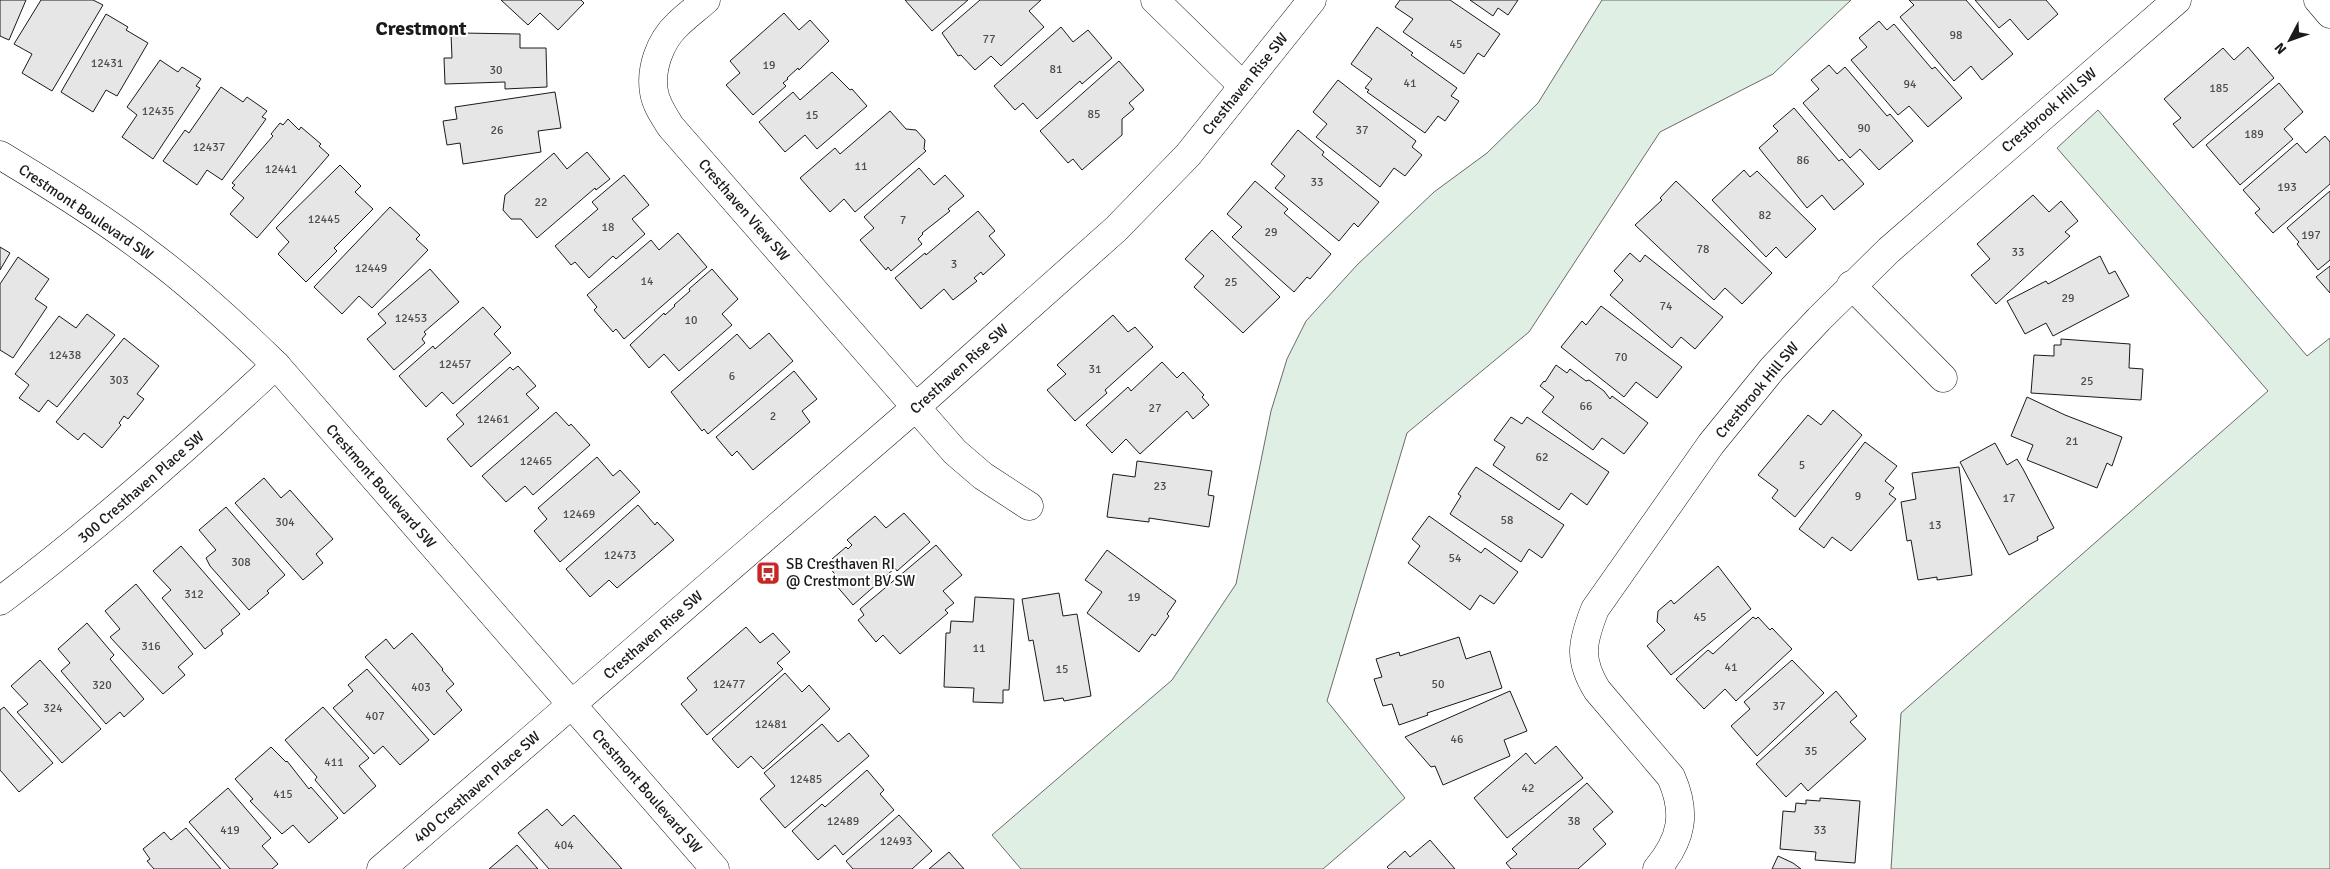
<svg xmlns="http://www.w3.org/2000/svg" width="2330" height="869" font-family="Signika,sans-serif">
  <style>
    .green { fill: #e0efe3; stroke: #6a6a6a }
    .building { fill: #e6e6e6; stroke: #1a1a1a }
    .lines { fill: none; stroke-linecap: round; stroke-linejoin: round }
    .minor-casing { stroke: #1a1a1a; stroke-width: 29 }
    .minor { stroke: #fff; stroke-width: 28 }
    .labels { text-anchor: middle; stroke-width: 4; stroke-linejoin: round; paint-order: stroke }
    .number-label { font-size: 12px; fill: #4d4d4d }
    .street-label { font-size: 15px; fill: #1a1a1a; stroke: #fff }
    .poi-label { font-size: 15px; fill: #1a1a1a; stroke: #fff; text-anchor: start }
    .district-label { font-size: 20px; font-weight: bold; fill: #1a1a1a; stroke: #fff }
  </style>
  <rect width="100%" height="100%" fill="#fff"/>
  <g class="green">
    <path d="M1602 0H1851L1773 74 1660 132 1529 332 1407 433 1327 701 1405 798 1323 869H1021L992 835 1172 680 1236 584 1271 411 1287 359 1306 321 1357 265 1434 192 1487 153 1538 103Z"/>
    <path d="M2098 110 2307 356 2330 338V869H1891L1901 713 2268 391 2057 148Z"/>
  </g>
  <g class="building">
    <path d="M0 0H26L9 40 0 36Z"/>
    <path d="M41 0H93L103 5 52 91 22 73 32 54 14 44Z"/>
    <path d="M501 0H581L584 3 558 30 540 13 528 25Z"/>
    <path d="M905 0H968L932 31Z"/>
    <path d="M980 0H1041L1029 11 1044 27 1001 66 991 56 975 70 961 55 958 56 942 33Z"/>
    <path d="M1400 0H1450L1500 34 1484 57 1478 53 1464 74 1403 32 1413 19 1395 7Z"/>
    <path d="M1470 0H1518L1508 15 1498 8 1493 16Z"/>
    <path d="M1909 0H1966L2013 54 1982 80 1971 66 1954 81 1900 17 1914 5Z"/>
    <path d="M1975 0H2046L2058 14 2028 40 2010 19 1999 28Z"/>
    <path d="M784 13 799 30 810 20 829 41 799 70 798 68 787 78 788 79 783 83 786 86 753 115 726 85 740 73 730 61Z"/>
    <path d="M106 14 128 27 126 30 148 43 117 96 106 90 93 112 61 92Z"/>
    <path d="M1879 21 1887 30 1894 24 1932 69 1935 67 1962 98 1928 127 1909 106 1898 115 1851 60 1867 47 1859 38Z"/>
    <path d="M1061 27 1073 42 1088 30 1112 58 1082 84 1080 81 1037 119 1023 103 1015 110 994 86Z"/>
    <path d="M1377 27 1413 53 1411 55 1457 88 1451 96 1459 101 1445 121 1438 116 1425 133 1367 92 1369 90 1365 88 1372 79 1351 64Z"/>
    <path d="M461 33 520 34V48H546L547 87 505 89V82L445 84 444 58H452L451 34Z"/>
    <path d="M2248 47 2274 78 2193 148 2173 124 2181 118 2164 99 2223 48 2234 60Z"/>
    <path d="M160 60 178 72 182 67 201 79 196 86 200 88 153 159 122 137 137 115 127 107Z"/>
    <path d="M1119 61 1144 90 1129 103 1134 109 1122 119V135L1082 170 1073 159 1068 163 1040 131Z"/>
    <path d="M1829 65 1837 74 1845 67 1887 116 1890 114 1913 141 1879 170 1860 149 1850 158 1803 103 1819 89 1811 80Z"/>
    <path d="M832 72 850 90 852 89 867 106 817 149 805 135 785 152 759 122 793 92 800 100Z"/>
    <path d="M1338 80 1416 141 1412 147 1422 155 1405 176 1394 168 1380 187 1316 137 1327 124 1313 112Z"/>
    <path d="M2279 83 2303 112 2284 129 2293 139 2240 185 2206 145Z"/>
    <path d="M221 87 243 102 247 97 267 111 262 117 266 119 222 180 207 170 197 185 163 161 185 130 189 133Z"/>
    <path d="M555 92 561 128 538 131 541 152 463 164 460 143 447 145 443 121 457 119 455 107Z"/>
    <path d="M1794 108 1839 161 1842 159 1864 184 1834 210 1822 195 1807 208 1759 148 1778 131 1773 126Z"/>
    <path d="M890 111 906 129 916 130 925 140 924 149 926 151 855 212 844 199 830 212 800 178 835 148 840 154Z"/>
    <path d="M288 119 299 130 301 127 321 144 319 146 329 155 257 238 230 214 244 198 232 188 235 185 232 183 273 136 271 134 280 123 283 125Z"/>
    <path d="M1298 130 1324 152 1322 155 1379 202 1358 227 1354 223 1339 241 1275 188 1285 176 1271 164Z"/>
    <path d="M2325 136 2330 142V184L2273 233 2255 213 2260 209 2243 190 2297 143 2306 153Z"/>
    <path d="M587 152 610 179 596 190 595 188 537 238 521 219H511L503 210 505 195 554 153 567 169Z"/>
    <path d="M340 165 361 186 355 192 373 209 334 248 337 251 306 282 278 254 289 242 276 228Z"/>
    <path d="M919 168 934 185 945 175 964 196 948 209 950 211 922 233 923 234 918 239 922 244 891 271 888 267 886 270 860 240 874 228 864 217Z"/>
    <path d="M1744 170 1750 177 1757 171 1816 229 1786 258 1776 247 1766 257 1712 200Z"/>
    <path d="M624 175 649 205 632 219 645 234 616 259 613 256 589 278 575 262 571 265 555 246 598 209 592 202Z"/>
    <path d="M1255 181 1288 209 1284 213 1331 254 1310 279 1307 277 1294 292 1232 237 1242 227 1227 214Z"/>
    <path d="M1676 181 1772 273 1742 304 1725 288 1714 300 1635 225 1662 200 1660 198Z"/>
    <path d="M2330 191V260L2318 270 2297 244 2299 242 2287 228Z"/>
    <path d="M2033 195 2049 212 2061 201 2078 221 2065 232 2070 236 1996 304 1971 275 1990 259 1977 244Z"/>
    <path d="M390 207 420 235 416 239 428 250 372 308 359 296 342 314 314 287Z"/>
    <path d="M978 211 995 231 989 236 1005 255 983 275 981 272 974 278 977 281 953 300 944 289 921 309 895 278 925 253 926 255Z"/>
    <path d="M1212 230 1280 297 1243 333 1194 287 1204 276 1185 259Z"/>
    <path d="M678 233 707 267 624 339 616 329 613 332 594 310 597 307 587 295 651 240 659 250Z"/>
    <path d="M0 247 10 253 0 270Z"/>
    <path d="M1630 253 1640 262 1645 255 1723 317 1695 349 1681 337 1672 348 1610 295 1623 280 1614 271Z"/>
    <path d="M2100 256 2109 274 2115 271 2129 296 2053 336 2046 323 2025 334 2007 301 2046 281 2048 284Z"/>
    <path d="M18 257 49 279 35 299 47 307 13 358 0 350V284Z"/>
    <path d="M2330 266V293L2316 277Z"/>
    <path d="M430 269 459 302 424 332 426 334 422 339 425 343 394 370 367 339 386 323 378 314Z"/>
    <path d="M712 269 738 299 722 314 732 325 679 371 664 354 649 368 630 345 664 313 665 315 675 306 674 305 690 291 689 289Z"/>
    <path d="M1601 306 1682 367 1657 398 1636 382 1624 397 1561 347 1582 321 1586 325Z"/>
    <path d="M483 307 501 327 494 334 511 353 453 404 442 392 426 407 399 376 433 346 435 349Z"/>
    <path d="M87 314 115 335 57 407 48 400 39 412 19 398 29 385 15 374 59 316 76 328Z"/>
    <path d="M1113 315 1128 332 1135 327 1153 347 1105 390 1107 393 1075 421 1047 390 1066 374 1057 365Z"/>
    <path d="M769 333 793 361 708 434 704 429 702 431 671 392 737 334 750 349Z"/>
    <path d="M124 338 159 366 137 394 144 399 128 419 124 416 119 423 121 425 102 448 84 433 78 440 56 422Z"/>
    <path d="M2061 339 2130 344 2129 368 2143 369 2141 400 2031 393 2034 355 2054 356V345H2061Z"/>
    <path d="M1162 362 1177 378 1183 372 1204 395 1202 397 1209 405 1193 419 1187 411 1140 454 1126 439 1112 453 1086 425 1128 387 1131 391Z"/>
    <path d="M1556 365 1567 373 1570 369 1586 381 1589 380 1604 391 1610 399 1612 396 1648 423 1624 454 1602 438 1593 450 1542 412 1554 397 1540 386 1544 381 1545 382Z"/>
    <path d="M518 366 536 386 526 394 539 408 471 467 447 439 464 424 456 415 510 367 513 370Z"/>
    <path d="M794 371 817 399 802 411 810 422 753 470 737 451 732 456 716 437Z"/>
    <path d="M2027 397 2065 415 2122 437 2112 466 2107 463 2097 488 2027 460 2033 445 2011 436Z"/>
    <path d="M1833 410 1862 435 1795 517 1772 498 1778 490 1758 475 1808 415 1821 425Z"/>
    <path d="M556 412 569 426 571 424 590 445 533 495 525 486 506 502 482 476Z"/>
    <path d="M1511 417 1522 424 1527 417 1609 472 1587 505 1571 493 1559 510 1493 465 1505 447 1494 440Z"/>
    <path d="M1865 442 1897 466 1885 481 1894 488 1889 494 1896 499 1851 551 1832 537 1824 548 1799 529Z"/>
    <path d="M1995 443 2007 465 2017 459 2023 469 2054 528 2037 537 2038 540 2009 555 1960 462Z"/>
    <path d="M597 457 613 476 620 470 640 492 560 562 534 531 547 519 538 508Z"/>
    <path d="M1137 461 1212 471 1208 495 1214 496 1209 527 1149 518V522L1107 517 1113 474 1135 477Z"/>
    <path d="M1476 467 1564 525 1542 558 1529 549 1521 562 1450 514 1461 496 1458 494Z"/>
    <path d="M1959 467 1972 575 1937 580V577L1918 580 1911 540 1907 541 1901 502 1916 499 1912 473Z"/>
    <path d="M264 478 281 498 290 490 333 539 316 554 323 563 303 580 235 503Z"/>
    <path d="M638 505 655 525 657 522 674 540 617 588 609 580 590 597 566 569Z"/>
    <path d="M226 507 285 575 267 591 269 593 249 610 210 566 206 558 216 550 199 530Z"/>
    <path d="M904 513 930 542 897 571 895 568 853 605 835 584 840 580 828 566 834 561 832 559 846 547 848 549 852 545 847 540 875 516 886 528Z"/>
    <path d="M1429 516 1481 553 1485 548 1518 572 1494 604 1480 595 1470 610 1408 563 1420 546 1412 539Z"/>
    <path d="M936 545 962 575 943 591 954 603 945 610 948 613 900 654 883 635 876 642 858 620 864 615 860 609Z"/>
    <path d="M181 546 240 614 221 630 223 634 205 649 162 598 171 590 153 571Z"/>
    <path d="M1107 550 1176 601 1167 614 1169 616 1155 636 1152 634 1139 652 1087 613 1102 592 1085 580Z"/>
    <path d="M1718 566 1751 609 1671 675 1647 646 1665 630 1657 622 1658 611 1671 600 1674 604Z"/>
    <path d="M136 584 193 654 178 667 185 675 163 694 110 637 120 629 105 611Z"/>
    <path d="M1059 593 1063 616 1077 614 1091 696 1064 701 1063 698 1044 701 1033 640 1029 641 1022 599Z"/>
    <path d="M975 597 1014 599 1009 690H1003V703L973 702 974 688 944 687 946 633H950L951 621 973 622Z"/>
    <path d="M1753 617 1756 619 1758 617 1770 630 1772 628 1792 649 1736 701 1725 689 1704 709 1676 679 1708 650 1713 654Z"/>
    <path d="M87 623 114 655 110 659 144 699 124 717 120 712 106 724 61 671 70 663 58 649Z"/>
    <path d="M746 627 760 643 773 633 790 652 777 663 783 669 707 735 681 704 697 690 687 678Z"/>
    <path d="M412 633 443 669 442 670 454 684 446 691 462 710 434 735 365 657 386 639 394 649Z"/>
    <path d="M1459 637 1466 659 1490 651 1502 688 1427 713 1428 715 1399 725 1392 704 1383 706 1374 679 1382 677 1376 659 1399 652 1400 656Z"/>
    <path d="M40 660 101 729 62 763 17 712 28 704 11 686Z"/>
    <path d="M1792 660 1824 693 1757 756 1731 726 1750 709 1744 702Z"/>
    <path d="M367 669 429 740 400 765 383 746 374 754 333 708 353 691 348 685Z"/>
    <path d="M785 673 802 692 809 685 830 709 763 769 751 756 738 768 712 739Z"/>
    <path d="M1510 691 1527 731 1504 740 1510 756 1443 785 1435 766 1431 767 1405 737Z"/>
    <path d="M1836 691 1857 716 1850 722 1866 739 1808 791 1801 783 1786 797 1756 764Z"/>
    <path d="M4 707 53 763 19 792 0 770V710Z"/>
    <path d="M323 707 369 758 359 766 376 786 344 814 315 780 317 777 285 740Z"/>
    <path d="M822 724 838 742 849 733 869 756 785 828 760 799 775 786 764 773Z"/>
    <path d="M1556 746 1583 778 1507 838 1474 798 1526 753 1535 764Z"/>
    <path d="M271 747 286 762 287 761 309 789 311 787 338 818 309 843 293 825 282 834 250 801 253 799 235 779Z"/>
    <path d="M867 770 884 790 880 794 894 810 843 855 835 845 818 860 792 831 822 804 825 807Z"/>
    <path d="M1587 783 1613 812 1593 829 1606 844 1578 869H1511L1506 863 1517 854 1512 849Z"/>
    <path d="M228 788 271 838 262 846 278 864 272 869H230L189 822Z"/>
    <path d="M1820 798 1860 801 1855 863 1815 860 1816 852 1780 849 1783 811 1795 812 1796 803 1806 804V800L1820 801Z"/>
    <path d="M547 809 562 826 574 815 622 869H549L518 833Z"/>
    <path d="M899 815 932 851 912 869H853L846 861Z"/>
    <path d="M186 828 221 869H154L147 861 150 859 143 849 164 832 171 840Z"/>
    <path d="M1430 840 1455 869H1389L1387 867 1405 851 1410 857Z"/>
    <path d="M517 845 538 869H489Z"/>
    <path d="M949 852 964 869H929Z"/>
    <path d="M1778 856 1793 863 1801 869H1772Z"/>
  </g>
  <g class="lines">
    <g class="minor-casing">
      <g id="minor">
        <path d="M706 0C697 8 686 16 677 25 660 41 650 69 654 92 656 105 664 116 671 127L955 452 983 476 1029 506"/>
        <path d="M1155 0 1243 86"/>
        <path d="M2318 0 2330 14"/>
        <path d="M0 155C50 185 100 216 147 252 193 286 235 325 276 365L715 869"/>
        <path d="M1851 285 1943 378"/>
        <path d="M0 601C97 528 187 448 276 365"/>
        <path d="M381 869 915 408 1116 229 1188 155 1312 0"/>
        <path d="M1657 869C1682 839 1687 813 1671 777L1597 690C1578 659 1582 642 1595 609L1711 444 1772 369 1819 319 1889 250 2177 0"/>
      </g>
    </g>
    <use href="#minor" class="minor"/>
  </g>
  <defs>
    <g id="bus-square" transform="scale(1.25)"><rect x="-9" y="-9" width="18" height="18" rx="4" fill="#c62828" stroke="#fff"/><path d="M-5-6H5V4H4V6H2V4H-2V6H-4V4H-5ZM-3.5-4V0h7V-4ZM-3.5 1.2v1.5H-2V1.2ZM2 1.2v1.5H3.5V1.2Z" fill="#fff"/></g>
  </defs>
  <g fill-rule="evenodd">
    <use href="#bus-square" x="768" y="573"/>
  </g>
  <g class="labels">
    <g class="number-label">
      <text x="1956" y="39">98</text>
      <text x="989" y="43">77</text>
      <text x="1456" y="48">45</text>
      <text x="107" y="67">12431</text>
      <text x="769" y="69">19</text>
      <text x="1056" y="73">81</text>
      <text x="496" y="74">30</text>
      <text x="1410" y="87">41</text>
      <text x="1910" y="88">94</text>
      <text x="2219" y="92">185</text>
      <text x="158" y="115">12435</text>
      <text x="1094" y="118">85</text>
      <text x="812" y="119">15</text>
      <text x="1864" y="132">90</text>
      <text x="497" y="134">26</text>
      <text x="1362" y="134">37</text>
      <text x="2254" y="138">189</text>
      <text x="209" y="151">12437</text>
      <text x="1803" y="164">86</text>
      <text x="861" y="170">11</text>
      <text x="281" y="173">12441</text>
      <text x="1317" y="186">33</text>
      <text x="2287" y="191">193</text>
      <text x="541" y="206">22</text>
      <text x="1765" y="219">82</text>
      <text x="324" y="223">12445</text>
      <text x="903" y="224">7</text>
      <text x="608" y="231">18</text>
      <text x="1271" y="236">29</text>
      <text x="2311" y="239">197</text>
      <text x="1703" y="253">78</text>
      <text x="2018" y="256">33</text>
      <text x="954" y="268">3</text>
      <text x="371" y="272">12449</text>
      <text x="647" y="285">14</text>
      <text x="1231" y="286">25</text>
      <text x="2068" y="302">29</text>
      <text x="1666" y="310">74</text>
      <text x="411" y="322">12453</text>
      <text x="691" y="324">10</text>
      <text x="65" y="359">12438</text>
      <text x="1621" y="361">70</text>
      <text x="455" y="368">12457</text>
      <text x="1095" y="373">31</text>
      <text x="732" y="380">6</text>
      <text x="119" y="384">303</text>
      <text x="2087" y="385">25</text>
      <text x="1586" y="410">66</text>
      <text x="1155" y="412">27</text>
      <text x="773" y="420">2</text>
      <text x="493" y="423">12461</text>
      <text x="2072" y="445">21</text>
      <text x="1542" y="461">62</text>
      <text x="536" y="465">12465</text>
      <text x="1802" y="469">5</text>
      <text x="1160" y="490">23</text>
      <text x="1858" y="500">9</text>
      <text x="2009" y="502">17</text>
      <text x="579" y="518">12469</text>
      <text x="1507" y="524">58</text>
      <text x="285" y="526">304</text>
      <text x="1935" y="529">13</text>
      <text x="620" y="559">12473</text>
      <text x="1455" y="562">54</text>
      <text x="241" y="566">308</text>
      <text x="194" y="598">312</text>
      <text x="1134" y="601">19</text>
      <text x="1700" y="621">45</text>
      <text x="151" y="650">316</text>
      <text x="979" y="652">11</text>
      <text x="1731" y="671">41</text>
      <text x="1062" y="673">15</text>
      <text x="729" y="688">12477</text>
      <text x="1438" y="688">50</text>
      <text x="102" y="689">320</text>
      <text x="421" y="691">403</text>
      <text x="1779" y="710">37</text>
      <text x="53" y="712">324</text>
      <text x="375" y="720">407</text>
      <text x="771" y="728">12481</text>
      <text x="1457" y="743">46</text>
      <text x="1811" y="755">35</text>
      <text x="334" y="766">411</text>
      <text x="806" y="783">12485</text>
      <text x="1528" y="792">42</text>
      <text x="283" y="798">415</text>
      <text x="843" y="825">12489</text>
      <text x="1574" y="825">38</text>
      <text x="230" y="834">419</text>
      <text x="1820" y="834">33</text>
      <text x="896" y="845">12493</text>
      <text x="564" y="849">404</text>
    </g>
    <g class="street-label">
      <text transform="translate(1245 84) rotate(-51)" y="5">Cresthaven Rise SW</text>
      <text transform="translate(2049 110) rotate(-41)" y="5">Crestbrook Hill SW</text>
      <text transform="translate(744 210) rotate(49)" y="5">Cresthaven View SW</text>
      <text transform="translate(86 212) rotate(34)" y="5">Crestmont Boulevard SW</text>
      <text transform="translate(959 369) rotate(-42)" y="5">Cresthaven Rise SW</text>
      <text transform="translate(1757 390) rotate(-50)" y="5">Crestbrook Hill SW</text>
      <text transform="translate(381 486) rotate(49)" y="5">Crestmont Boulevard SW</text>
      <text transform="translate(141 487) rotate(-41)" y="5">300 Cresthaven Place SW</text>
      <text transform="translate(653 635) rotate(-41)" y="5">Cresthaven Rise SW</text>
      <text transform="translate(477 787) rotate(-41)" y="5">400 Cresthaven Place SW</text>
      <text transform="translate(647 791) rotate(49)" y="5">Crestmont Boulevard SW</text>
    </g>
    <g class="poi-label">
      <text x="786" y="569">SB Cresthaven RI<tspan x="786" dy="17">@ Crestmont BV SW</tspan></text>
    </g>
    <g class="district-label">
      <text x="421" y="35">Crestmont</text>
    </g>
  </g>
  <g transform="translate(2290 40) rotate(229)" stroke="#ffffff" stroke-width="4" paint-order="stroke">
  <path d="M0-4L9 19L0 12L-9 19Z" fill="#1a1a1a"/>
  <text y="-8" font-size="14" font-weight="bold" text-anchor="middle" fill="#1a1a1a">N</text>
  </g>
</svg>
